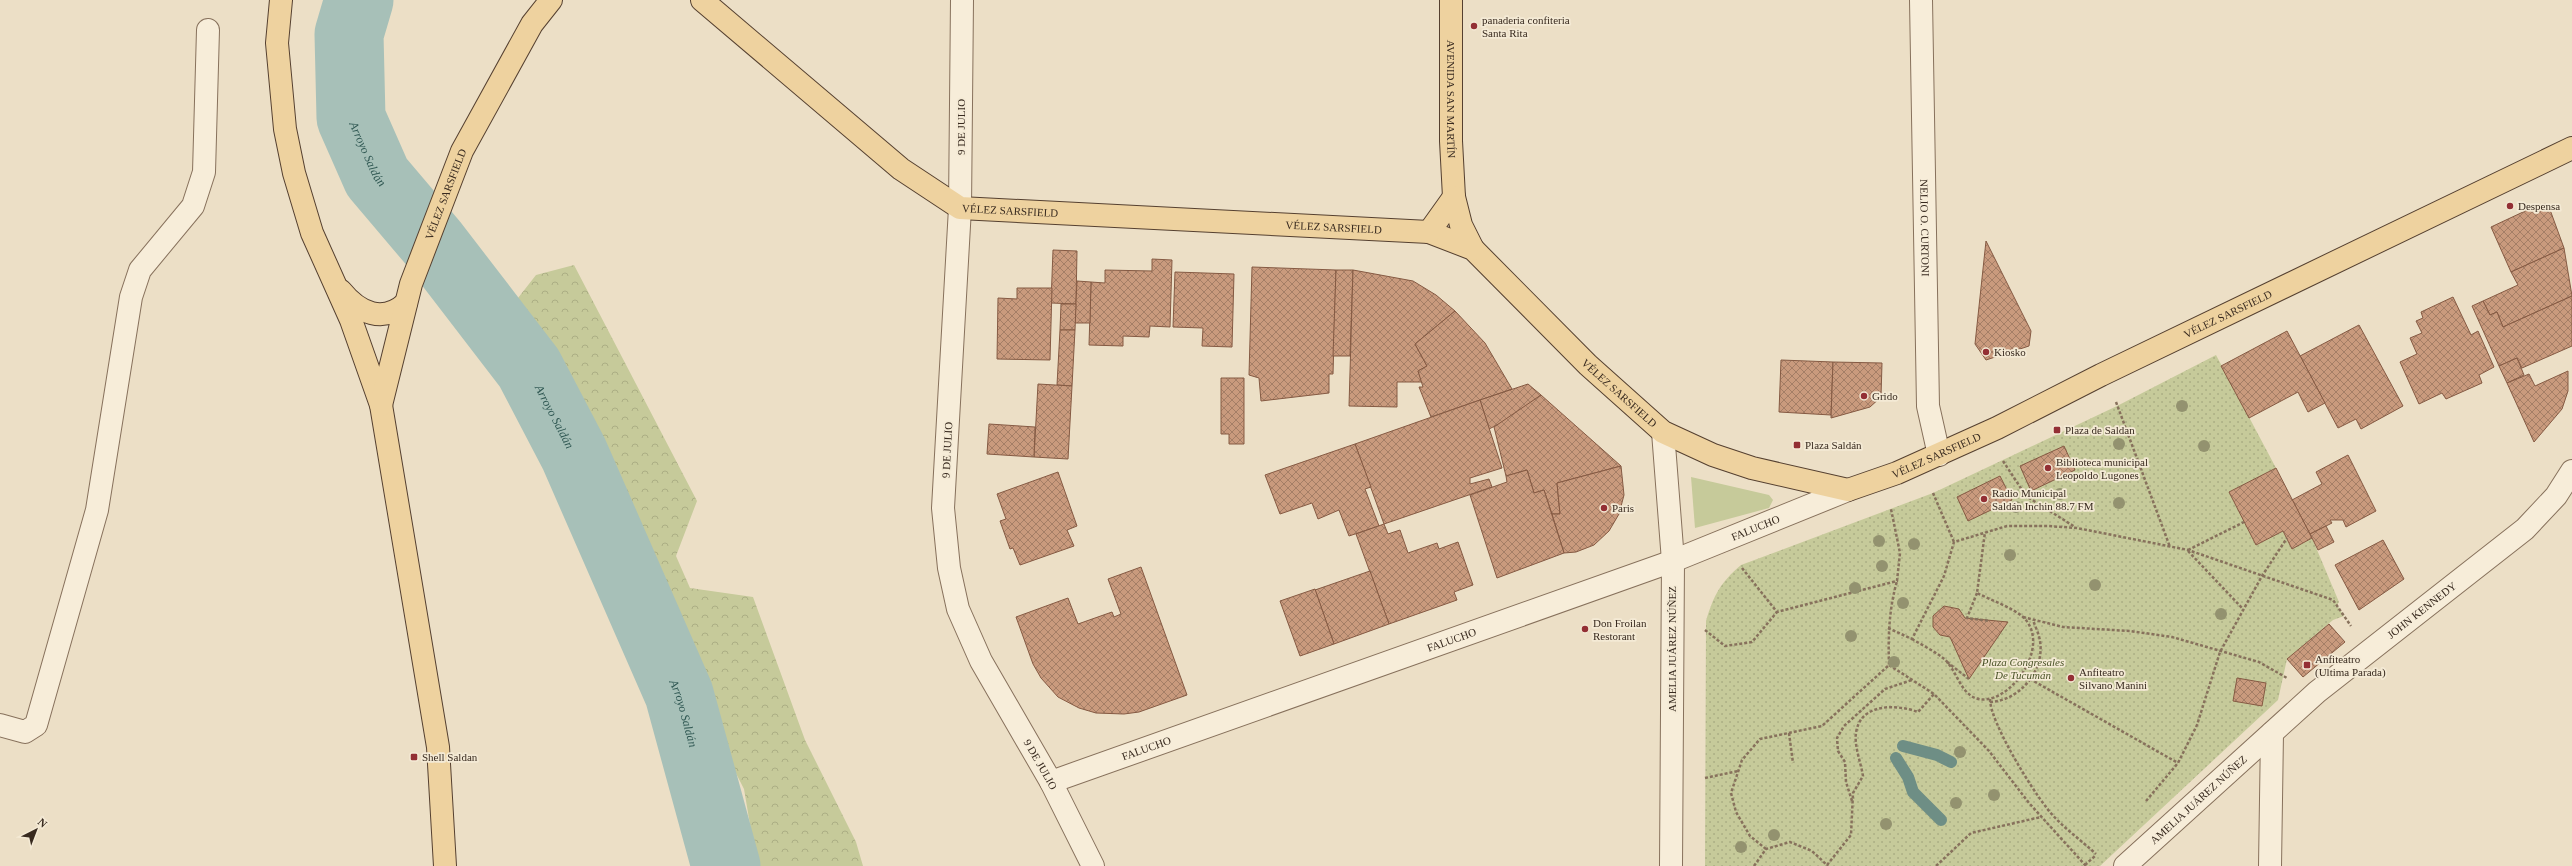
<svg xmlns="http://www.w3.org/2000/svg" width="2572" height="866" font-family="'Times New Roman',serif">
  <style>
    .grass { fill: #c6ca9a }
    .forest { fill: url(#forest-crowns) }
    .park { fill: url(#park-dots) }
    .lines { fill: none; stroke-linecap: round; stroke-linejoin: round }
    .stream { stroke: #6e8e85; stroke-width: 12 }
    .river { stroke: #a7c0b8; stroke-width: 69 }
    .building { fill: url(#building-cross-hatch); stroke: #855a43 }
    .minor-casing { stroke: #87715c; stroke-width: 24 }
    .major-casing { stroke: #554030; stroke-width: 24 }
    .path { stroke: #87715c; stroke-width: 2.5; stroke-dasharray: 3 2; stroke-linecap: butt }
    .minor { stroke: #f7edd9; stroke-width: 22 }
    .major { stroke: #eed29f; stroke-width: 22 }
    .tree { fill: #93926f }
    .poi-dot { fill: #932f34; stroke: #f4ead5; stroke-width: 1.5 }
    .labels { text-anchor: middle; stroke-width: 3.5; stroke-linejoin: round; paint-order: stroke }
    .poi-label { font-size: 11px; fill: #382a1f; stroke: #f4ead5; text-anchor: start }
    .street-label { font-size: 11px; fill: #382a1f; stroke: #f4ead5 }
    .park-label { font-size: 11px; font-style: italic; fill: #4a5327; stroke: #f4ead5 }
    .water-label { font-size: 12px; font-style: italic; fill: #2f5752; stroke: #f4ead5 }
  </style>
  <defs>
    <pattern id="forest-crowns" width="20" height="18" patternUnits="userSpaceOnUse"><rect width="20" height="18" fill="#c6ca9a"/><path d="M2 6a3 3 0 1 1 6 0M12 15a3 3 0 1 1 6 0" fill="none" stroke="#abae84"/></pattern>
    <pattern id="park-dots" width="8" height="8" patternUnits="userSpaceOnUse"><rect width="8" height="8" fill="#c6ca9a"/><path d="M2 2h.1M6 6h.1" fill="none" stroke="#abae84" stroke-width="1.8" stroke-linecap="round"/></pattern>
    <pattern id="building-cross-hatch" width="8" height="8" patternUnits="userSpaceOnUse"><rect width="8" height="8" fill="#c99a7d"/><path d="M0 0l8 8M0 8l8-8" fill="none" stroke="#a47e66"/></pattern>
  </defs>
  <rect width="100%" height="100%" fill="#ecdfc6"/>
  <path class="grass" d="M1691 477 1769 495 1773 500 1769 508 1695 528Z"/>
  <path class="forest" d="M574 265 697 501 676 556 690 588 753 597 805 740 856 842 863 866H757L744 789 503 317 536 275Z"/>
  <path class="park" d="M2216 355 2276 468 2229 492 2256 545 2283 531 2292 549 2312 538 2339 602 2337 605 2344 616 2333 620 2287 659 2278 700 2100 866H1705L1706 621C1714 595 1720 583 1741 565L1933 493 2117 406Z"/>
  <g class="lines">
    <g class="stream">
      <path d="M1903 746 1937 755 1951 762"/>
      <path d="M1896 758 1908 777 1913 792 1941 820"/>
    </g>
    <path class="river" id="s1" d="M359 0 349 34 351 118 377 177 433 243 529 368 574 454 679 694 726 866"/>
  </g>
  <g class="building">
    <path d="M2546 204 2549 207 2564 248 2511 272 2491 227 2538 205Z"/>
    <path d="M1986 241 2031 331 2029 346 1986 360 1975 344Z"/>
    <path d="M2564 248 2572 296 2503 327 2497 312 2490 315 2483 301 2518 285 2511 272Z"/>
    <path d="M1053 250 1077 251 1076 304 1051 303Z"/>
    <path d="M1152 259 1172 260 1170 327 1150 326 1149 337 1123 336V346L1089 345 1091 282 1105 283V270L1152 271Z"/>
    <path d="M1252 267 1336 270 1333 374H1329V393L1261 401 1259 378 1249 375Z"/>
    <path d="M1336 270H1353L1350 356H1333Z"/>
    <path d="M1353 270 1413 281 1436 295 1455 311 1415 344 1427 366 1418 371 1422 382H1397V407L1349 406Z"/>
    <path d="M1175 272 1234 274 1232 347 1202 346 1203 328 1173 327Z"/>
    <path d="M1077 281 1091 282 1090 323H1075Z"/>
    <path d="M1017 288H1052L1050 360 997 359 998 298 1017 299Z"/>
    <path d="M2572 296V346L2522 368 2517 358 2499 366 2472 306 2483 301 2490 315 2497 312 2503 327Z"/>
    <path d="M2453 297 2471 335 2478 331 2494 367 2479 375 2482 383 2446 399 2442 393 2419 404 2400 362 2417 354 2410 338 2422 333 2416 321 2423 318 2421 312Z"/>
    <path d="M1061 304H1076L1075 330H1060Z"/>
    <path d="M1455 311 1485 343 1512 389 1431 417 1419 387H1423L1418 371 1427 366 1415 344Z"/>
    <path d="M2359 325 2403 406 2361 429 2356 419 2338 428 2300 356Z"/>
    <path d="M1060 330H1075L1072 386 1057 385Z"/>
    <path d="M2287 331 2325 403 2308 412 2298 392 2249 418 2221 366Z"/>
    <path d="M2517 358 2524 375 2507 383 2499 366Z"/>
    <path d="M1781 360 1833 362 1831 415 1779 412Z"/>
    <path d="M1833 362 1882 363 1881 397 1870 407 1831 418Z"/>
    <path d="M2568 371V391L2562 409 2534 442 2507 383 2529 374 2535 386Z"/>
    <path d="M1221 378H1244V444H1229V434H1221Z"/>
    <path d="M1038 384 1072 386 1068 459 1034 457Z"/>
    <path d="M1528 384 1541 395 1509 419 1489 429 1480 400Z"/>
    <path d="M1541 395 1621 466 1557 483 1560 514H1552L1544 490 1534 493 1527 470 1506 476 1494 427Z"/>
    <path d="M1480 400 1502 468 1470 478V484L1489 479 1492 487 1384 524 1355 444Z"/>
    <path d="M989 424 1035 427 1034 457 987 454Z"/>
    <path d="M1355 444 1371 487 1365 489 1379 526 1349 536 1339 510 1318 519 1312 503 1280 514 1265 475Z"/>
    <path d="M2064 446 2075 470 2031 491 2020 466Z"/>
    <path d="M2348 455 2376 511 2346 527 2343 520H2330L2332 523 2310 534 2292 500 2322 484 2316 472Z"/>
    <path d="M1621 466 1624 495 1619 514 1609 531 1594 545 1576 552 1564 553 1552 514H1560L1557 483Z"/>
    <path d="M2276 468 2312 538 2292 549 2283 531 2256 545 2229 492Z"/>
    <path d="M1527 470 1534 493 1544 490 1564 553 1497 578 1470 495 1507 482 1506 476Z"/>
    <path d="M1058 472 1077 526 1067 530 1074 546 1020 565 1013 548 1010 549 1000 521 1006 519 997 494Z"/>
    <path d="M2000 476 2012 500 1968 521 1957 497Z"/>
    <path d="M1384 524 1388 534 1400 530 1408 553 1437 543 1439 549 1458 542 1473 585 1454 592 1457 600 1389 624 1356 534Z"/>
    <path d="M2326 526 2334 542 2318 550 2310 534Z"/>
    <path d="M2383 540 2404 579 2359 610 2335 565Z"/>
    <path d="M1141 567 1187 695 1139 712 1124 714 1096 713 1079 708 1058 697 1041 678 1033 664 1016 617 1068 598 1078 624 1112 612 1114 617 1121 614 1108 579Z"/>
    <path d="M1370 571 1389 624 1334 644 1315 590Z"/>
    <path d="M1315 589 1334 644 1300 656 1280 601Z"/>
    <path d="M1944 606 1959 609 1965 618 2008 622 1969 679 1950 637 1940 635 1933 627V616Z"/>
    <path d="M2329 624 2345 642 2303 677 2287 659Z"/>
    <path d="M2237 678 2266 683 2262 706 2233 701Z"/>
  </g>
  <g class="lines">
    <g class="minor-casing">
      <g id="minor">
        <path id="s2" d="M962 0 960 208 943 508 949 568 958 609 981 661 1051 782 1093 866"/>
        <path id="s3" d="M1921 0 1928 406 1939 455"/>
        <path d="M1663 432 1673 561 1671 866"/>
        <path d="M0 725 25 732 36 725 97 510 131 297 140 270 193 206 204 172 208 30"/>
        <path id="s4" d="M1051 782 1673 561 1848 490"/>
        <path id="s5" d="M2125 866 2317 692 2525 529 2556 496 2572 471"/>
        <path d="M2270 866 2272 733"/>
      </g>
    </g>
    <g class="major-casing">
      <g id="major">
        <path d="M281 0 277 43 285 129 294 173 312 233 351 320 381 405 438 747 445 866"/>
        <path id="s6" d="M702 0 901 169 960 208 1429 232 1473 249 1588 365 1663 432 1713 455 1752 468 1848 490 1897 473 1997 428 2101 375 2572 148"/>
        <path id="s7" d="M1451 0V141L1454 197 1461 225 1473 249"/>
        <path d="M1429 232 1454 197"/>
        <path d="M341 291C359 313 383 324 406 303"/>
        <path id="s8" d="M381 405 411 284 462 151 532 24 551 0"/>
      </g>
    </g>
    <g class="path">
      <path d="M2116 402 2170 547"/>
      <path d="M2003 461 2026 496 2075 527"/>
      <path d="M1933 493 1954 542"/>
      <path d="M2188 550 2244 522"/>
      <path d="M2188 551 2243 609"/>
      <path d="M1742 568 1777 612 1897 581 1900 553 1891 509"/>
      <path d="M1977 593 1967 618 1990 621"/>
      <path d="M2023 617 2063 627 2130 631 2172 637 2259 662 2287 678"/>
      <path d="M1888 628 1912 639 1944 576 1954 542 2007 526H2048L2077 528 2188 550 2333 600 2351 626"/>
      <path d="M1705 630 1725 646 1752 642 1777 612"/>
      <path d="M1912 639C1922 645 1934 651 1943 658 1956 668 1959 691 1975 698 2007 710 2054 646 2023 617 2011 607 1991 600 1977 593L1985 532"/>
      <path d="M1947 662 1969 679"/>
      <path d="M1889 665 1934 694 1989 751 2029 803 2086 866"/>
      <path d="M2030 679 2178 763"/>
      <path d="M1990 699C1990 722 2031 788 2046 807 2059 825 2080 839 2096 854"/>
      <path d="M1990 702C2019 701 2045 671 2040 641 2039 634 2035 626 2033 620"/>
      <path d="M1789 733 1793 763"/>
      <path d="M1705 778 1738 771"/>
      <path d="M1852 801 1846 782 1845 762 1838 751 1837 738 1844 726 1885 689 1912 680"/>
      <path d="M2146 801 2178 763 2197 725 2220 652 2262 576 2287 538"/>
      <path d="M1766 849 1750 836 1736 812 1731 793 1742 760 1760 739 1822 726 1889 665C1888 636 1889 609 1897 581"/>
      <path d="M1827 865 1851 835 1853 793 1863 776C1861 763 1854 746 1856 733 1860 703 1896 704 1918 712L1934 694"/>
      <path d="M2085 865 2095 856"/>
      <path d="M1754 866 1766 849 1790 842 1812 851 1828 866"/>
      <path d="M1936 866 1971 833 2041 817"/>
    </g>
    <use href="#minor" class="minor"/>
    <use href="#major" class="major"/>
  </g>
  <g class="tree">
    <circle cx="2182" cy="406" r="6"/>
    <circle cx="2119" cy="444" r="6"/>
    <circle cx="2204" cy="446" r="6"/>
    <circle cx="2060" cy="494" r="6"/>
    <circle cx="2119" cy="503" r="6"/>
    <circle cx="2016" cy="507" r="6"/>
    <circle cx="1879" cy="541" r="6"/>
    <circle cx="1914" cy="544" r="6"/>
    <circle cx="2010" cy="555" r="6"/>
    <circle cx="1882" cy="566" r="6"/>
    <circle cx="2095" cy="585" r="6"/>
    <circle cx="1855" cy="588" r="6"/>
    <circle cx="1903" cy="603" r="6"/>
    <circle cx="2221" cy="614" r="6"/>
    <circle cx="1851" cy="636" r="6"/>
    <circle cx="1894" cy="662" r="6"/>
    <circle cx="1960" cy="752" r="6"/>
    <circle cx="1994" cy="795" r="6"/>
    <circle cx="1956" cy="803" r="6"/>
    <circle cx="1886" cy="824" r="6"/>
    <circle cx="1774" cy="835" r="6"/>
    <circle cx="1741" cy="847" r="6"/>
  </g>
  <g class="poi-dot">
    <circle cx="1474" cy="26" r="4"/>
    <circle cx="2510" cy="206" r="4"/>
    <circle cx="1986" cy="352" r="4"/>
    <circle cx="1864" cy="396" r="4"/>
    <rect x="2053" y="426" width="8" height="8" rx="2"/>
    <rect x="1793" y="441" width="8" height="8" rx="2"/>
    <circle cx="2048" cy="468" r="4"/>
    <circle cx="1984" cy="499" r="4"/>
    <circle cx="1604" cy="508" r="4"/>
    <circle cx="1585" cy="629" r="4"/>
    <rect x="2303" y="661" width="8" height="8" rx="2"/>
    <circle cx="2071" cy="678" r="4"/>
    <rect x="410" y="753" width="8" height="8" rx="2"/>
  </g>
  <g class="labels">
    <g class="poi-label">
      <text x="1482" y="24">panaderia confiteria<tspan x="1482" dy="13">Santa Rita</tspan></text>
      <text x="2518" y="210">Despensa</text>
      <text x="1994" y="356">Kiosko</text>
      <text x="1872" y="400">Grido</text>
      <text x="2065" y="434">Plaza de Saldan</text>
      <text x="1805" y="449">Plaza Saldán</text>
      <text x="2056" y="466">Biblioteca municipal<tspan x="2056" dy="13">Leopoldo Lugones</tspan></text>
      <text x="1992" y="497">Radio Municipal<tspan x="1992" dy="13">Saldán Inchin 88.7 FM</tspan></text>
      <text x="1612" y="512">Paris</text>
      <text x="1593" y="627">Don Froilan<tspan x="1593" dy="13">Restorant</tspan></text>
      <text x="2315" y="663">Anfiteatro<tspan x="2315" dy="13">(Ultima Parada)</tspan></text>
      <text x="2079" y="676">Anfiteatro<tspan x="2079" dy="13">Silvano Manini</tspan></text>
      <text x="422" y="761">Shell Saldan</text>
    </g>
    <g class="street-label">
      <text dy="4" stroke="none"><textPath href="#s7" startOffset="99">AVENIDA SAN MARTÍN</textPath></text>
      <text transform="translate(961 127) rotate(-90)" y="4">9 DE JULIO</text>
      <text dy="4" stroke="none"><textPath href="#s8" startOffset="221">VÉLEZ SARSFIELD</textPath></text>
      <text dy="4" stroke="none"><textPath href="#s6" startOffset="382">VÉLEZ SARSFIELD</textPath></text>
      <text dy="4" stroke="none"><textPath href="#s6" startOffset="706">VÉLEZ SARSFIELD</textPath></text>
      <text dy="4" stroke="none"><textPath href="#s3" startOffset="228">NELIO O. CURTONI</textPath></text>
      <text dy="4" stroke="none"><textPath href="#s6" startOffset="1726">VÉLEZ SARSFIELD</textPath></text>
      <text dy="4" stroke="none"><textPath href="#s6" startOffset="1054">VÉLEZ SARSFIELD</textPath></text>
      <text transform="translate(947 450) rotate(-87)" y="4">9 DE JULIO</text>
      <text dy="4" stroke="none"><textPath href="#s6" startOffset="1402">VÉLEZ SARSFIELD</textPath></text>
      <text dy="4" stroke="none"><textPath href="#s4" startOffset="749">FALUCHO</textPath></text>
      <text dy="4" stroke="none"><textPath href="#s5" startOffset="392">JOHN KENNEDY</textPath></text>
      <text dy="4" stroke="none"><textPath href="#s4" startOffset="425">FALUCHO</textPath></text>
      <text transform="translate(1672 649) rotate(-90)" y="4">AMELIA JUÁREZ NÚÑEZ</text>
      <text dy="4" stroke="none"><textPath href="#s4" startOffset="101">FALUCHO</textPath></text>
      <text dy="4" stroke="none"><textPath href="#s2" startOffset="787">9 DE JULIO</textPath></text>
      <text dy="4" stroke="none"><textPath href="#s5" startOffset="99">AMELIA JUÁREZ NÚÑEZ</textPath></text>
    </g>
    <g class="park-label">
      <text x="2023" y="666">Plaza Congresales<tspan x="2023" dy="13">De Tucumán</tspan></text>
    </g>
    <g class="water-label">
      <text dy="4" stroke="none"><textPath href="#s1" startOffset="159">Arroyo Saldán</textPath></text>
      <text dy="4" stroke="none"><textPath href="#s1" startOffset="483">Arroyo Saldán</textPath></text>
      <text dy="4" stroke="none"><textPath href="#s1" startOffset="807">Arroyo Saldán</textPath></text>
    </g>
  </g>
  <g transform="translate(36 830) rotate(42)" stroke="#f4ead5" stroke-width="3" paint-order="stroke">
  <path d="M0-3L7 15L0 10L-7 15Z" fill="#382a1f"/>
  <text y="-6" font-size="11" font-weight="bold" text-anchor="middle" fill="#382a1f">N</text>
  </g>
</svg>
